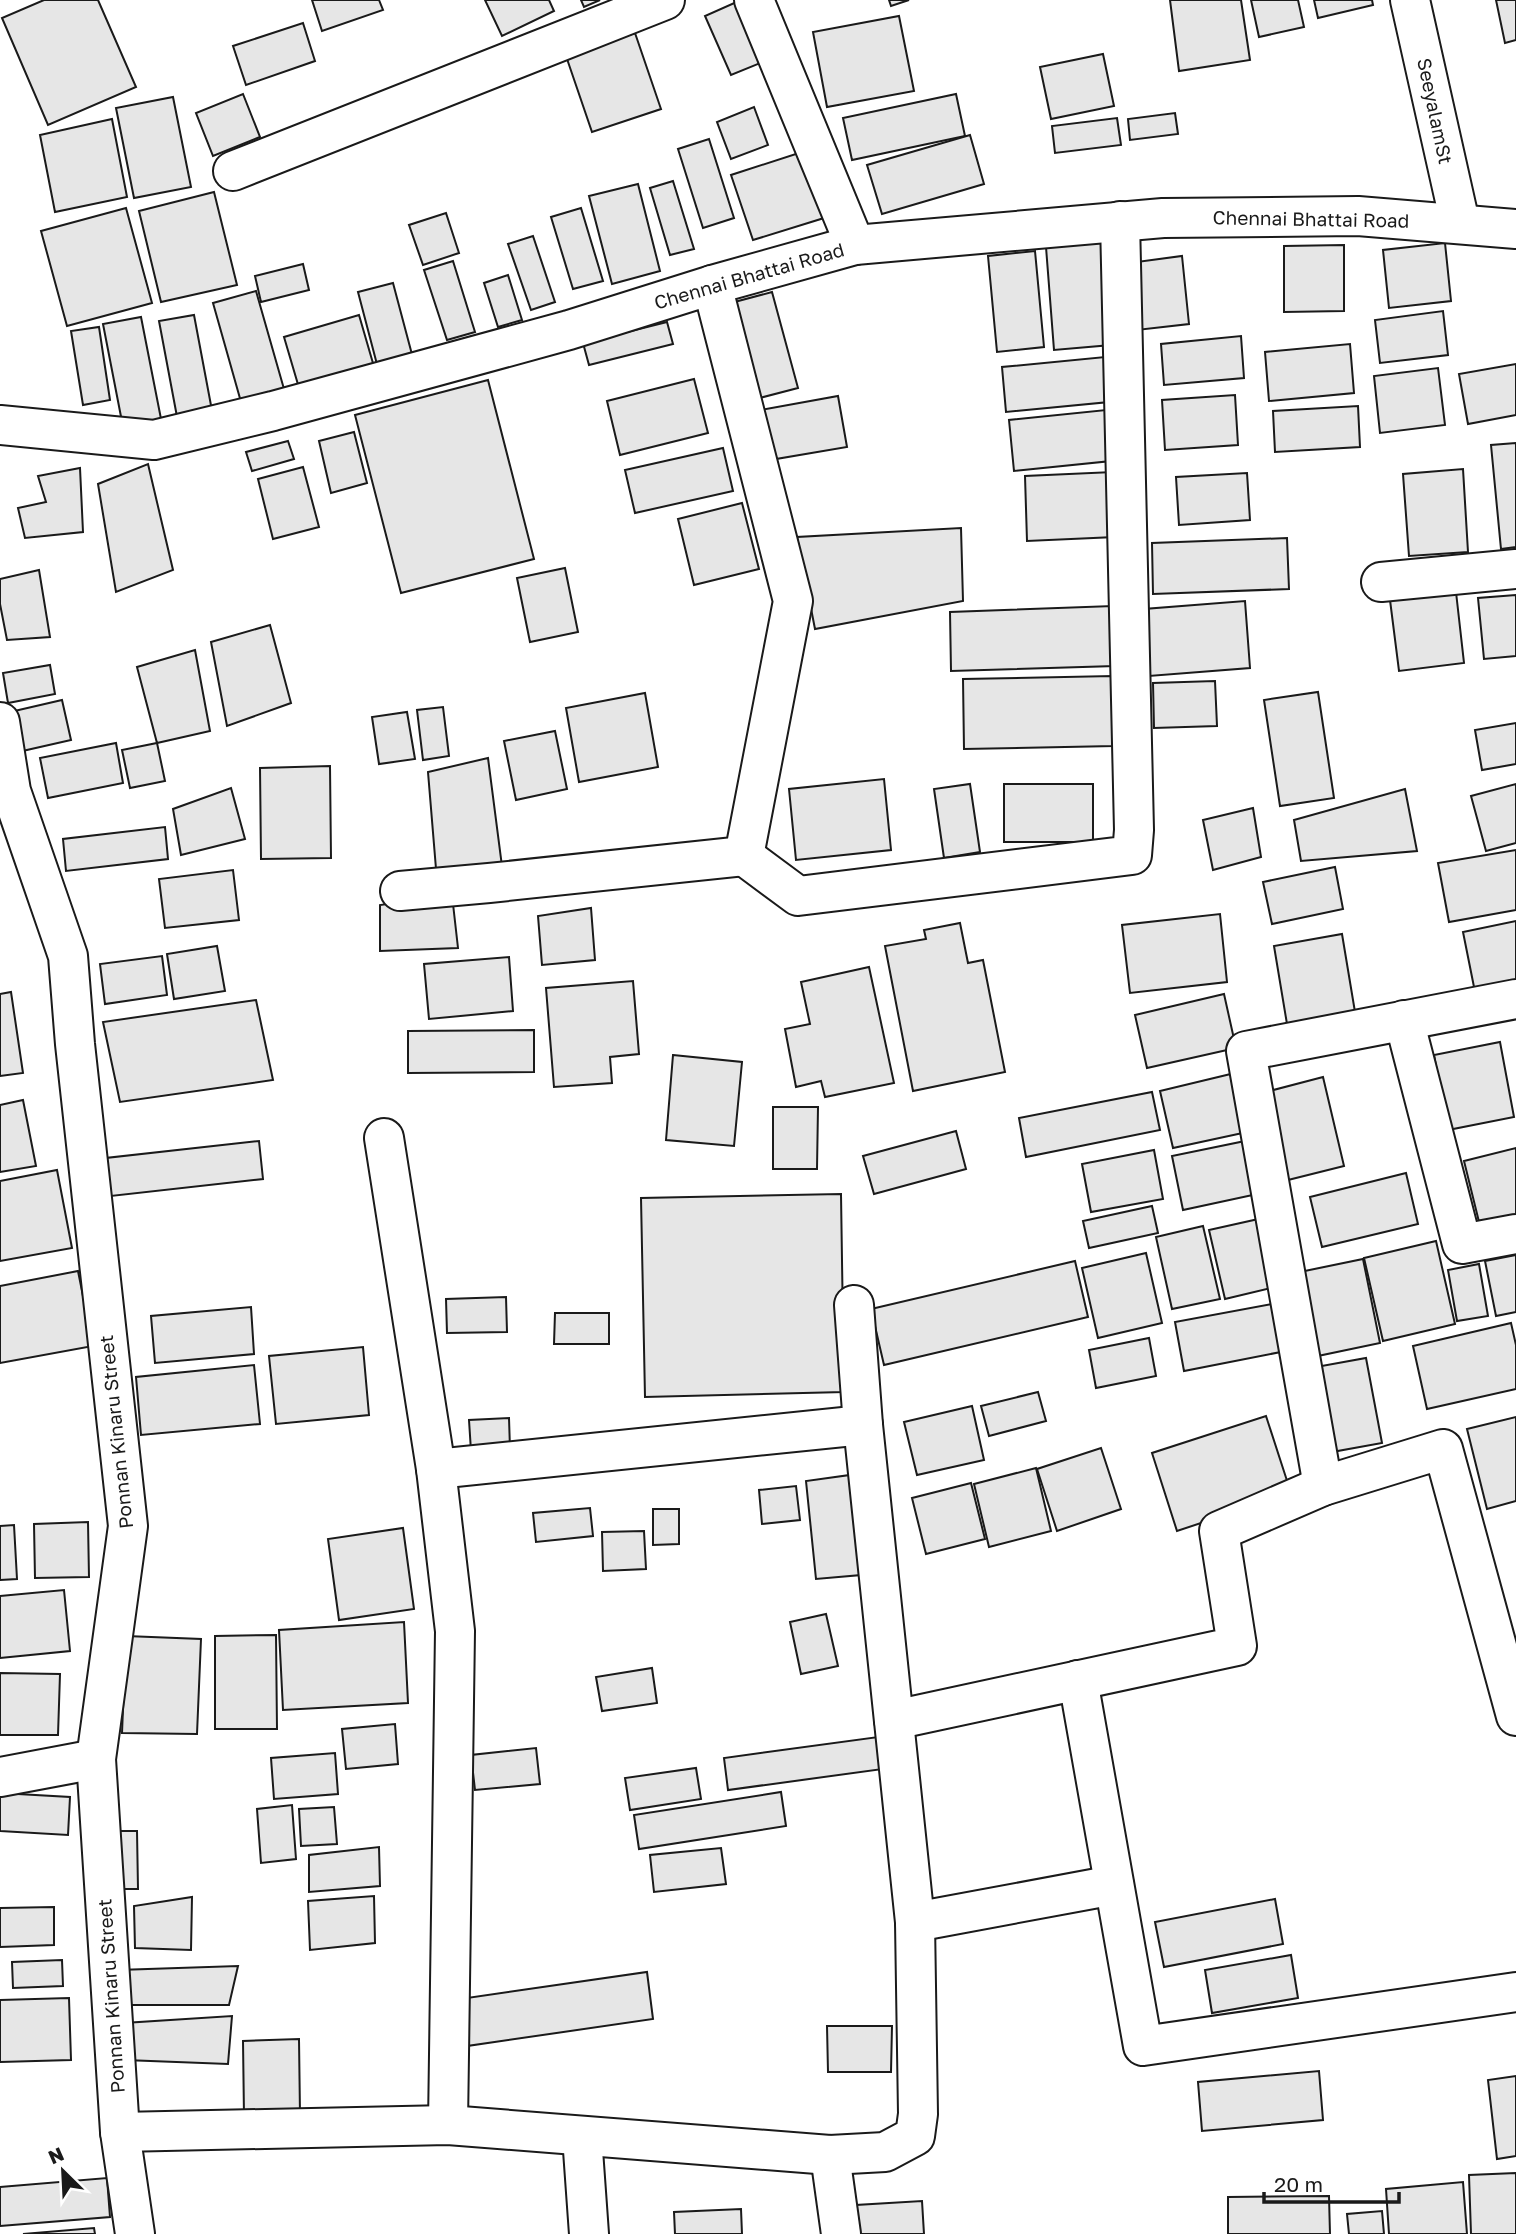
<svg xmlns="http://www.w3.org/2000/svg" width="1516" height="2234" font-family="'Golos Text',sans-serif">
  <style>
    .building { fill: #e6e6e6; stroke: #1a1a1a; stroke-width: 2 }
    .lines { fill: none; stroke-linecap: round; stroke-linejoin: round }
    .street-casing { stroke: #1a1a1a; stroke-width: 42 }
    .secondary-casing { stroke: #1a1a1a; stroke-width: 42 }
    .street { stroke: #fff; stroke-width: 38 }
    .secondary { stroke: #fff; stroke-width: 38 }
    .labels { text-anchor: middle; stroke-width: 5; stroke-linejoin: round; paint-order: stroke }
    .street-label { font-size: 19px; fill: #1a1a1a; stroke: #fff }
  </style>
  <rect width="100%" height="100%" fill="#fff"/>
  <g class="building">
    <path d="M44 0H98L136 87 48 125 2 18Z"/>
    <path d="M312 0H379L383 10 322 31Z"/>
    <path d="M485 0H549L554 11 502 36Z"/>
    <path d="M581 0H600L584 7Z"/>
    <path d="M741 0 770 59 731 75 705 16Z"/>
    <path d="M889 0H909L891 6Z"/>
    <path d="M1170 0H1241L1250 60 1179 71Z"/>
    <path d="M1251 0H1298L1304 27 1259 37Z"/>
    <path d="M1314 0H1372L1373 5 1318 18Z"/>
    <path d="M1496 0H1516V40L1505 43Z"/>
    <path d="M899 16 914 91 827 107 813 32Z"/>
    <path d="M303 23 315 61 246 85 233 46Z"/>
    <path d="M635 33 661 109 592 132 566 56Z"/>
    <path d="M1103 54 1114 106 1051 119 1040 67Z"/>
    <path d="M243 94 260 137 213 156 196 113Z"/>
    <path d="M956 94 965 136 852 160 843 118Z"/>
    <path d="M173 97 191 187 134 198 116 108Z"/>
    <path d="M754 107 768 145 731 159 717 122Z"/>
    <path d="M1175 113 1178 134 1130 140 1128 119Z"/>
    <path d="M1117 118 1121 145 1055 153 1052 126Z"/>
    <path d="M112 119 127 197 55 212 40 135Z"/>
    <path d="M970 135 984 184 882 214 867 165Z"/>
    <path d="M709 139 734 218 703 228 678 149Z"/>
    <path d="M802 152 824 218 753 240 731 175Z"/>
    <path d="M673 181 694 249 670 255 650 188Z"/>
    <path d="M638 184 660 271 612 284 589 196Z"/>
    <path d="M214 192 237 285 161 302 139 211Z"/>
    <path d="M126 208 152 303 67 326 41 231Z"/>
    <path d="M581 208 603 281 573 289 551 217Z"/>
    <path d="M446 213 459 253 423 265 409 225Z"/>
    <path d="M533 236 555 302 531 310 508 244Z"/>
    <path d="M1103 242 1111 345 1054 350 1046 247Z"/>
    <path d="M1445 243 1451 301 1389 308 1383 250Z"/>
    <path d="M1344 245V311L1284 312V246Z"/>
    <path d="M1035 251 1044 347 997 352 988 256Z"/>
    <path d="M1182 256 1189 324 1137 330 1129 263Z"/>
    <path d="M453 261 475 332 447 340 424 270Z"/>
    <path d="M303 264 309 290 261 302 255 276Z"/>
    <path d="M508 275 522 320 498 327 484 283Z"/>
    <path d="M393 283 414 362 379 372 358 292Z"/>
    <path d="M256 291 286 396 243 409 213 303Z"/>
    <path d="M772 292 798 388 752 400 727 304Z"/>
    <path d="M1443 311 1448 355 1380 363 1375 320Z"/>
    <path d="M194 315 213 416 178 422 159 321Z"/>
    <path d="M359 315 377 377 302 398 284 337Z"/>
    <path d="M141 317 162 424 124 432 103 324Z"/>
    <path d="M667 322 673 344 589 365 583 343Z"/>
    <path d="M99 327 110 400 83 405 71 331Z"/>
    <path d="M1241 336 1244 378 1164 385 1161 344Z"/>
    <path d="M1350 344 1354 393 1269 401 1265 352Z"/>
    <path d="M1105 357 1109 402 1006 412 1002 367Z"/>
    <path d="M1516 364V415L1468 424 1459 374Z"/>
    <path d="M1438 368 1445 425 1380 433 1374 376Z"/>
    <path d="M694 379 708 433 620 455 607 401Z"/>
    <path d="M488 380 534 559 401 593 355 415Z"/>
    <path d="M1235 395 1238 445 1165 450 1162 400Z"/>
    <path d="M838 396 847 447 770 460 761 410Z"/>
    <path d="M1358 406 1360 447 1275 452 1273 411Z"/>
    <path d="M1106 410 1111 461 1014 471 1009 420Z"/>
    <path d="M354 432 367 483 331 493 319 441Z"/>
    <path d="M288 441 294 459 252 471 246 452Z"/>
    <path d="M1516 443V547L1501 549 1491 445Z"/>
    <path d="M723 448 733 491 635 513 625 470Z"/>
    <path d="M148 464 173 570 116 592 98 484Z"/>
    <path d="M303 467 319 527 273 539 258 479Z"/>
    <path d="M80 468 83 532 25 538 18 508 46 502 38 476Z"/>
    <path d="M1463 469 1468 552 1409 556 1403 474Z"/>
    <path d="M1113 472 1115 537 1027 541 1025 476Z"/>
    <path d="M1247 473 1250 520 1179 525 1176 477Z"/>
    <path d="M742 503 759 569 694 585 678 519Z"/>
    <path d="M961 528 963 601 815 629 797 537Z"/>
    <path d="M1287 538 1289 589 1153 594 1152 543Z"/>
    <path d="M565 568 578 632 530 642 517 578Z"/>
    <path d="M39 570 50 637 7 640 0 604V579Z"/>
    <path d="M1456 592 1464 663 1399 671 1390 600Z"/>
    <path d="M1516 595V656L1484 659 1478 598Z"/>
    <path d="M1245 601 1250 668 1149 676 1144 609Z"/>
    <path d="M1113 606 1115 666 951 671 950 612Z"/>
    <path d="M270 625 291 703 227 726 211 642Z"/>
    <path d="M195 650 210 731 157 743 137 667Z"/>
    <path d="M50 665 55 694 8 703 3 673Z"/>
    <path d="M1113 676 1114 746 964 749 963 679Z"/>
    <path d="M1215 681 1217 726 1154 728 1153 683Z"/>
    <path d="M1318 692 1334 798 1280 806 1264 700Z"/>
    <path d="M645 693 658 767 579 782 566 708Z"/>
    <path d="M62 700 71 740 18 752 10 712Z"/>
    <path d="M443 707 449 756 423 760 417 710Z"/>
    <path d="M407 712 415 759 379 764 372 717Z"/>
    <path d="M1516 723V764L1482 770 1475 730Z"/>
    <path d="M555 731 567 789 516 800 504 741Z"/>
    <path d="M116 743 123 783 48 798 40 758Z"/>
    <path d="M157 743 165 781 130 788 122 750Z"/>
    <path d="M488 758 503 874 437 881 428 772Z"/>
    <path d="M330 766 331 858 261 859 260 768Z"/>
    <path d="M884 779 891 850 796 860 789 789Z"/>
    <path d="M970 784 980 852 944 858 934 789Z"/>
    <rect x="1004" y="784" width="89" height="58"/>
    <path d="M1516 784V843L1486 851 1471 796Z"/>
    <path d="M231 788 245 839 181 855 173 809Z"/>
    <path d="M1405 789 1417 851 1301 861 1294 820Z"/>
    <path d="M1253 808 1261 857 1213 870 1203 820Z"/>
    <path d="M165 827 168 859 66 871 63 839Z"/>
    <path d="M1516 850V910L1449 922 1438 863Z"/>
    <path d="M1335 867 1343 909 1272 924 1263 882Z"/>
    <path d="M233 870 239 920 165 928 159 879Z"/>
    <path d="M452 895 458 948 380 951V905Z"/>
    <path d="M591 908 595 960 542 965 538 916Z"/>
    <path d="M1220 914 1227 982 1130 993 1122 925Z"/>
    <path d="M1516 921V983L1475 992 1463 932Z"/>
    <path d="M960 923 968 963 983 960 1005 1072 913 1091 885 946 926 939 924 930Z"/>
    <path d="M1342 934 1355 1012 1287 1024 1274 946Z"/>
    <path d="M217 946 225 991 174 999 167 954Z"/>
    <path d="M162 956 167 995 105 1004 100 964Z"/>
    <path d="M509 957 513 1011 429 1019 424 964Z"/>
    <path d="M869 967 894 1083 825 1097 821 1081 796 1087 785 1029 810 1024 801 982Z"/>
    <path d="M633 981 639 1054 610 1057 612 1083 554 1087 546 988Z"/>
    <path d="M11 992 23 1073 0 1076V994Z"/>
    <path d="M1224 994 1236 1048 1147 1068 1135 1015Z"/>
    <path d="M256 1000 273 1080 120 1102 103 1022Z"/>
    <path d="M534 1030V1072L408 1073V1031Z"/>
    <path d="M1500 1042 1514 1117 1448 1130 1434 1055Z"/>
    <path d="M673 1055 742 1062 734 1146 666 1140Z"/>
    <path d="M1239 1072 1252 1131 1173 1148 1160 1091Z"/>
    <path d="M1323 1077 1344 1166 1280 1182 1258 1094Z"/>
    <path d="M1152 1092 1160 1130 1026 1157 1019 1118Z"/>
    <path d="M23 1100 36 1166 0 1172V1105Z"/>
    <path d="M773 1107H818L817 1169H773Z"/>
    <path d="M956 1131 966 1169 874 1194 863 1156Z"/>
    <path d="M1250 1140 1262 1193 1183 1210 1172 1156Z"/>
    <path d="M259 1141 263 1179 111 1196 106 1158Z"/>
    <path d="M1516 1148V1221L1481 1230 1464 1161Z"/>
    <path d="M1154 1150 1163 1199 1091 1212 1082 1164Z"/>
    <path d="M57 1170 72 1248 0 1261V1181Z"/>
    <path d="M1406 1173 1418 1224 1322 1247 1310 1197Z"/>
    <path d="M841 1194 844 1392 645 1397 641 1198Z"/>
    <path d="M1152 1206 1158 1233 1089 1248 1083 1221Z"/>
    <path d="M1263 1218 1279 1286 1225 1299 1209 1230Z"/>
    <path d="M1203 1226 1220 1299 1172 1309 1156 1237Z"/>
    <path d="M1436 1241 1455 1324 1383 1341 1364 1258Z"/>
    <path d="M1146 1253 1162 1323 1098 1338 1082 1268Z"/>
    <path d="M1516 1255V1312L1496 1316 1485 1261Z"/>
    <path d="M1363 1259 1380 1343 1313 1357 1295 1273Z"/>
    <path d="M1075 1261 1088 1317 884 1365 871 1309Z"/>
    <path d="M1479 1264 1488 1316 1457 1321 1448 1270Z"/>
    <path d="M78 1271 93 1346 0 1363V1286Z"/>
    <path d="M506 1297 507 1332 447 1333 446 1299Z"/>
    <path d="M1277 1303 1286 1351 1184 1371 1175 1322Z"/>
    <path d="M251 1307 254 1354 155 1363 151 1316Z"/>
    <path d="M555 1313H609V1344H554Z"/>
    <path d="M1511 1323 1516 1345V1389L1427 1409 1413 1346Z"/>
    <path d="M1149 1338 1156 1376 1096 1388 1089 1350Z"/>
    <path d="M363 1347 369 1415 276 1424 269 1356Z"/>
    <path d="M1366 1358 1382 1443 1332 1452 1316 1367Z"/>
    <path d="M254 1365 260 1424 141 1435 136 1377Z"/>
    <path d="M1038 1392 1046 1421 989 1436 981 1406Z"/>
    <path d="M972 1406 984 1460 917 1475 904 1422Z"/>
    <path d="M1266 1416 1291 1493 1177 1531 1152 1453Z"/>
    <path d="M1516 1417V1501L1487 1509 1467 1429Z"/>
    <path d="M509 1418 510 1449 471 1451 469 1420Z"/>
    <path d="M1101 1448 1121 1509 1057 1531 1037 1469Z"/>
    <path d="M1036 1468 1051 1531 989 1547 974 1484Z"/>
    <path d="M850 1475 861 1575 816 1579 806 1481Z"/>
    <path d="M971 1483 985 1539 926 1554 912 1498Z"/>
    <path d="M796 1486 800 1520 762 1524 759 1490Z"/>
    <path d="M590 1508 593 1536 536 1542 533 1513Z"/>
    <path d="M653 1509H679V1544L653 1545Z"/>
    <path d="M88 1522 89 1577 35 1578 34 1524Z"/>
    <path d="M14 1525 17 1579 0 1580V1526Z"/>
    <path d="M403 1528 414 1609 339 1620 328 1539Z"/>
    <path d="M644 1531 646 1569 603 1571 602 1532Z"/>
    <path d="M64 1590 70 1651 0 1658V1596Z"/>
    <path d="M826 1614 838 1666 801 1674 790 1622Z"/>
    <path d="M404 1622 408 1703 283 1710 279 1630Z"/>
    <path d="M276 1635 277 1729H215V1636Z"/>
    <path d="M126 1636 201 1639 197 1734 122 1733Z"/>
    <path d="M652 1668 657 1703 602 1711 596 1677Z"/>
    <path d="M0 1673 60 1674 58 1735H0Z"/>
    <path d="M395 1724 398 1764 346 1769 342 1729Z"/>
    <path d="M878 1737 883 1769 728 1790 724 1758Z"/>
    <path d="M536 1748 540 1784 475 1790 471 1755Z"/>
    <path d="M335 1753 338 1794 274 1799 271 1758Z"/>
    <path d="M696 1768 701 1799 630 1810 625 1778Z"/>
    <path d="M781 1792 786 1826 639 1849 634 1815Z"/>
    <path d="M0 1793 70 1797 68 1835 0 1831Z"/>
    <path d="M292 1805 296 1859 261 1863 257 1809Z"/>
    <path d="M334 1807 337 1844 301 1846 299 1809Z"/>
    <path d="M111 1831H137L138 1889H112Z"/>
    <path d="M379 1847 380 1886 309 1892V1855Z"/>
    <path d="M721 1848 726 1884 654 1892 650 1855Z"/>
    <path d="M374 1896 375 1943 310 1950 308 1901Z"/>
    <path d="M192 1897 191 1950 135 1948 134 1906Z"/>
    <path d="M1275 1899 1283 1944 1164 1967 1155 1922Z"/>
    <path d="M54 1907V1945L0 1947V1908Z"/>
    <path d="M1291 1955 1298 1998 1212 2013 1205 1970Z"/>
    <path d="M62 1960 63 1986 13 1988 12 1962Z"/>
    <path d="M238 1966 229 2005H118V1970Z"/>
    <path d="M647 1972 653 2019 460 2047 453 2000Z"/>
    <path d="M69 1998 71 2060 0 2062V2000Z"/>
    <path d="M232 2016 228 2064 125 2060 124 2023Z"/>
    <path d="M827 2026H892L891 2072H828Z"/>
    <path d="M299 2039 300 2115 244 2116 243 2041Z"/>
    <path d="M1319 2071 1323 2120 1202 2131 1198 2082Z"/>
    <path d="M1516 2076V2156L1497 2159 1488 2080Z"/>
    <path d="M1516 2173V2234H1471L1469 2175Z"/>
    <path d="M107 2178 110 2217 0 2226V2187Z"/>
    <path d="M1463 2182 1467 2234H1389L1386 2189Z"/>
    <path d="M1329 2196 1330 2234H1228V2197Z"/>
    <path d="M922 2201 924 2234H858L856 2205Z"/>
    <path d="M741 2209 742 2234H675L674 2212Z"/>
    <path d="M1382 2211 1384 2234H1349L1347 2214Z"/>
    <path d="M94 2228 95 2234H23Z"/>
  </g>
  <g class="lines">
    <g class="street-casing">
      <g id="street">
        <path d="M754 0 855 245"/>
        <path d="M1410 0 1460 223"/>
        <path d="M233 171 665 0"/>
        <path d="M1381 582 1516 569"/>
        <path d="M0 722 11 791 68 956 75 1044 128 1526 96 1759 120 2132 135 2234"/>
        <path d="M744 856 798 896 1132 855 1134 830 1120 221"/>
        <path d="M400 891 489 883 744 856 793 601 712 285"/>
        <path d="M1404 1020 1462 1244 1516 1234"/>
        <path d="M384 1138 436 1469 455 1631 448 2125"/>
        <path d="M436 1469 863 1425"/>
        <path d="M1323 1486 1246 1051 1516 999"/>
        <path d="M1078 1680 1143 2046 1516 1992"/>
        <path d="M894 1720 1237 1646 1219 1531 1323 1486 1443 1449 1516 1716"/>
        <path d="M0 1777 96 1759"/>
        <path d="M915 1922 1114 1885"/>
        <path d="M120 2132 448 2125 830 2155 885 2152 915 2136 918 2114 915 1922 863 1425 854 1305"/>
        <path d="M582 2136 589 2234"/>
        <path d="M830 2155 841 2234"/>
      </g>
    </g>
    <g class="secondary-casing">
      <path id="secondary" d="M0 425 154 440 273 411 569 330 712 285 855 245 1163 218 1358 216 1516 229"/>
    </g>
    <use href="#street" class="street"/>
    <use href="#secondary" class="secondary"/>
  </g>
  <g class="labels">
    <g class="street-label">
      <text transform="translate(1435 111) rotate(78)" y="7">SeeyalamSt</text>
      <text transform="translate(1311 219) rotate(1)" y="7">Chennai Bhattai Road</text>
      <text transform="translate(749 276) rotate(-16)" y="7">Chennai Bhattai Road</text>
      <text transform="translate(116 1432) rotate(-96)" y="7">Ponnan Kinaru Street</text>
      <text transform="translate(111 1996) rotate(-94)" y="7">Ponnan Kinaru Street</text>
    </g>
  </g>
  <g transform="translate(63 2171) rotate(336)" stroke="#ffffff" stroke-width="5" paint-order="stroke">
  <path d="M0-5L12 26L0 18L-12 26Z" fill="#1a1a1a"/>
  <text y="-10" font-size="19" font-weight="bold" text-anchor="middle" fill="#1a1a1a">N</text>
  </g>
  <path d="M1264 2192v10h135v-10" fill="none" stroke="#1a1a1a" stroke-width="3.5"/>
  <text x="1274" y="2192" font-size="21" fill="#1a1a1a" stroke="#ffffff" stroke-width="5" paint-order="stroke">20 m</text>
</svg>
